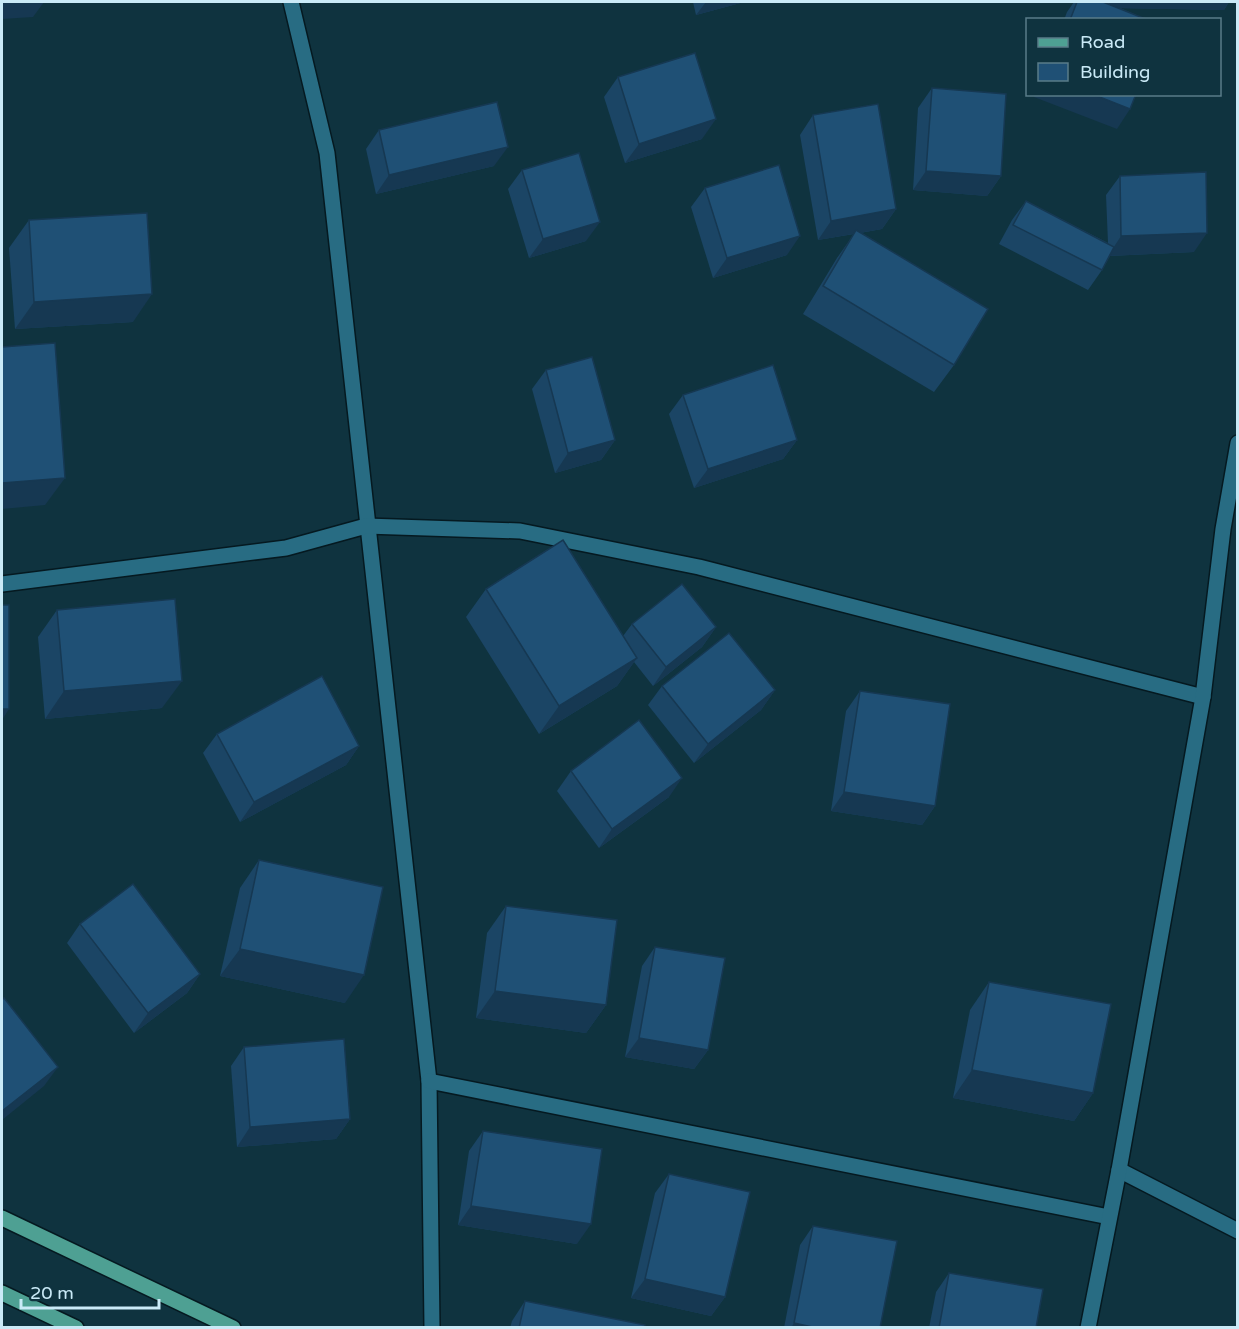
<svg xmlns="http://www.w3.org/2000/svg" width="1239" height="1329" font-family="'Varela Round',sans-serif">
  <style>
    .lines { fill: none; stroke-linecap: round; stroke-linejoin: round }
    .street-casing { stroke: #051920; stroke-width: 18 }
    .primary-casing { stroke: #051920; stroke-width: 18 }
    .street { stroke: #286c83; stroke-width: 15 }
    .primary { stroke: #4ea093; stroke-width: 15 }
    .wall { fill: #1b4565 }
    .shaded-wall { fill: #163852 }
    .building { fill: #1f5075; stroke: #163852; stroke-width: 1.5 }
  </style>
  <rect width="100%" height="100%" fill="#0f333f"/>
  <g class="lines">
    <g class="street-casing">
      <g id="street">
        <path d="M291 2 327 153 429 1081 432 1328"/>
        <path d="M2 584 286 548 366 526 520 531 699 567 1203 697"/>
        <path d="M429 1081 1109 1217"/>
        <path d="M1119 1170 1238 1231"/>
        <path d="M1088 1328 1119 1170 1203 697 1223 529 1238 443"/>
      </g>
    </g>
    <g class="primary-casing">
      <g id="primary">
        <path d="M2 1218 233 1328"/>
        <path d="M2 1293 76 1328"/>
      </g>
    </g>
    <use href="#street" class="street"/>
    <use href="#primary" class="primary"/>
  </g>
  <g class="wall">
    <path d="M693 2H744L696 15Z"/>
    <path d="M1074 2H1103L1106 3V2H1229L1224 10 1120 8 1148 20H1064L1067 12Z"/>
    <path d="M618 77 702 139 625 163 604 97Z"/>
    <path d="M932 88 1001 176 987 196 913 190 918 108Z"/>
    <path d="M813 115 896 209 882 229 860 233 954 365 934 392 803 314 837 258 854 234 818 240 800 135Z"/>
    <path d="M379 130 494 166 376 194 366 149Z"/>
    <path d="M522 170 586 241 529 258 508 189Z"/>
    <path d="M1120 176 1194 252 1110 256 1102 270 1088 290 999 244 1012 220 1026 201 1108 243 1106 195Z"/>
    <path d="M705 188 787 255 713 278 691 207Z"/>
    <path d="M29 220 133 322 15 329 9 248Z"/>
    <path d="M546 370 615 440 601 460 555 473 532 389Z"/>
    <path d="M683 395 797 440 783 459 694 488 669 414Z"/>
    <path d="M486 589 623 636 632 624 716 627 702 647 653 686 634 662 617 686 539 734 466 617Z"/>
    <path d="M57 610 162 708 45 719 38 637Z"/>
    <path d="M662 686 775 690 761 710 694 763 648 705Z"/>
    <path d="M860 691 935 806 922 825 831 811 846 711Z"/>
    <path d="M217 734 359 746 346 765 240 822 203 753Z"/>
    <path d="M571 771 669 797 599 848 557 791Z"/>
    <path d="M259 860 345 1003 220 976 240 888Z"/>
    <path d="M506 906 606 1005 586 1033 476 1018 487 933Z"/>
    <path d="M80 924 200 974 187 993 134 1033 67 943Z"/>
    <path d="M655 947 708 1050 694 1069 625 1057 642 966Z"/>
    <path d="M989 982 1093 1093 1074 1121 953 1098 970 1010Z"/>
    <path d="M244 1047 350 1119 336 1139 237 1147 231 1066Z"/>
    <path d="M483 1131 577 1244 458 1225 469 1151Z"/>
    <path d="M669 1174 725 1297 711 1316 631 1298 655 1193Z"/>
    <path d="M813 1226 880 1328H784L800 1245Z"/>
    <path d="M949 1273 1036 1328H929L936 1292Z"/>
    <path d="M525 1301 644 1328H510L512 1321Z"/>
  </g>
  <g class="shaded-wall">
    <path d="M2 2H44L33 17 2 19Z"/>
    <path d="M706 2H744L696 15Z"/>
    <path d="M1110 2H1229L1224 10 1106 8Z"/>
    <path d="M1035 94H1092L1130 109 1117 129 1034 97Z"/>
    <path d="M716 119 702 139 625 163 639 144Z"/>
    <path d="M508 147 494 166 376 194 389 175Z"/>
    <path d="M926 171 1001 176 987 196 913 190Z"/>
    <path d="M896 209 882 229 818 240 831 221Z"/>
    <path d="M600 222 586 241 529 258 543 239Z"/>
    <path d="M1207 233 1194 252 1108 256 1121 236Z"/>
    <path d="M800 236 787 255 713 278 727 258Z"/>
    <path d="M152 294 133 322 15 329 34 302Z"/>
    <path d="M615 440 601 460 555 473 568 453Z"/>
    <path d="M797 440 783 459 694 488 708 469Z"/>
    <path d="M65 478 45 505 2 509V483Z"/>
    <path d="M716 627 702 647 653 686 666 667Z"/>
    <path d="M637 658 617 686 539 734 559 706Z"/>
    <path d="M182 681 162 708 45 719 64 691Z"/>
    <path d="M775 690 761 710 694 763 708 744Z"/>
    <path d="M2 709H9L2 720Z"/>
    <path d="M359 746 346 765 240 822 254 802Z"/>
    <path d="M682 778 669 797 599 848 612 829Z"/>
    <path d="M844 792 935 806 922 825 831 811Z"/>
    <path d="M240 949 364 975 345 1003 220 976Z"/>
    <path d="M200 974 187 993 134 1033 148 1013Z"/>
    <path d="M495 991 606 1005 586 1033 476 1018Z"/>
    <path d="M639 1038 708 1050 694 1069 625 1057Z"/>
    <path d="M58 1067 44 1086 2 1120V1111Z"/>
    <path d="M972 1070 1093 1093 1074 1121 953 1098Z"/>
    <path d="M350 1119 336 1139 237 1147 250 1127Z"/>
    <path d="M471 1206 591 1224 577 1244 458 1225Z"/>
    <path d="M645 1279 725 1297 711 1316 631 1298Z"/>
    <path d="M794 1323 817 1328H791Z"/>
  </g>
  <g class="building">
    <path d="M1077 2H1103L1148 20H1070Z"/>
    <path d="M695 53 716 119 639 144 618 77Z"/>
    <path d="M932 88 1006 94 1001 176 926 171Z"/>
    <path d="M1092 94H1136L1130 109Z"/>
    <path d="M497 102 508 147 389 175 379 130Z"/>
    <path d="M878 104 896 209 831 221 813 115Z"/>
    <path d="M579 153 600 222 543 239 522 170Z"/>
    <path d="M779 165 800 236 727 258 705 188Z"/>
    <path d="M1206 172 1207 233 1121 236 1120 176Z"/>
    <path d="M1026 201 1114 247 1102 270 1013 225Z"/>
    <path d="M147 213 152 294 34 302 29 220Z"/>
    <path d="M856 230 988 309 954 365 823 286Z"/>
    <path d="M55 343 65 478 2 483V347Z"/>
    <path d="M592 357 615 440 568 453 546 370Z"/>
    <path d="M773 365 797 440 708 469 683 395Z"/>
    <path d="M563 540 637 658 559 706 486 589Z"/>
    <path d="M682 584 716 627 666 667 632 624Z"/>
    <path d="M175 599 182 681 64 691 57 610Z"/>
    <rect x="2" y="605" width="7" height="104"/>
    <path d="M729 633 775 690 708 744 662 686Z"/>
    <path d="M322 676 359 746 254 802 217 734Z"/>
    <path d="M860 691 950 704 935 806 844 792Z"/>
    <path d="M639 720 682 778 612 829 571 771Z"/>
    <path d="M259 860 383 887 364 975 240 949Z"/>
    <path d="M133 884 200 974 148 1013 80 924Z"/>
    <path d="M506 906 617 920 606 1005 495 991Z"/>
    <path d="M655 947 725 958 708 1050 639 1038Z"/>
    <path d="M989 982 1111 1004 1093 1093 972 1070Z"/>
    <path d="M4 998 58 1067 2 1111V1000Z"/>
    <path d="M344 1039 350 1119 250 1127 244 1047Z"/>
    <path d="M483 1131 602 1149 591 1224 471 1206Z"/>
    <path d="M669 1174 750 1192 725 1297 645 1279Z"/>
    <path d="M813 1226 897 1241 880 1328H817L794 1323Z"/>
    <path d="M949 1273 1043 1289 1036 1328H939Z"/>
    <path d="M525 1301 645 1325 644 1328H519Z"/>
  </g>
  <rect width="1239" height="1329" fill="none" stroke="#caeaf7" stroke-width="6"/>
  <rect x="1026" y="18" width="195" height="78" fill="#0f333f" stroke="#5a7c89" stroke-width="1.5"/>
  <rect x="1038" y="38" width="30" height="9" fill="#4ea093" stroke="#5a7c89" stroke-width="1.5"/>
  <text x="1080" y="48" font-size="18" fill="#caeaf7">Road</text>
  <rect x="1038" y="63" width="30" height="18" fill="#1f5075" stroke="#5a7c89" stroke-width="1.5"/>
  <text x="1080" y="78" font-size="18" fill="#caeaf7">Building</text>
  <path d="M21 1299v9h138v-9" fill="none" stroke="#caeaf7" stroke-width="3"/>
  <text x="30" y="1299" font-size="18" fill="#caeaf7" stroke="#0f333f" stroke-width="4.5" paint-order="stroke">20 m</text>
</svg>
